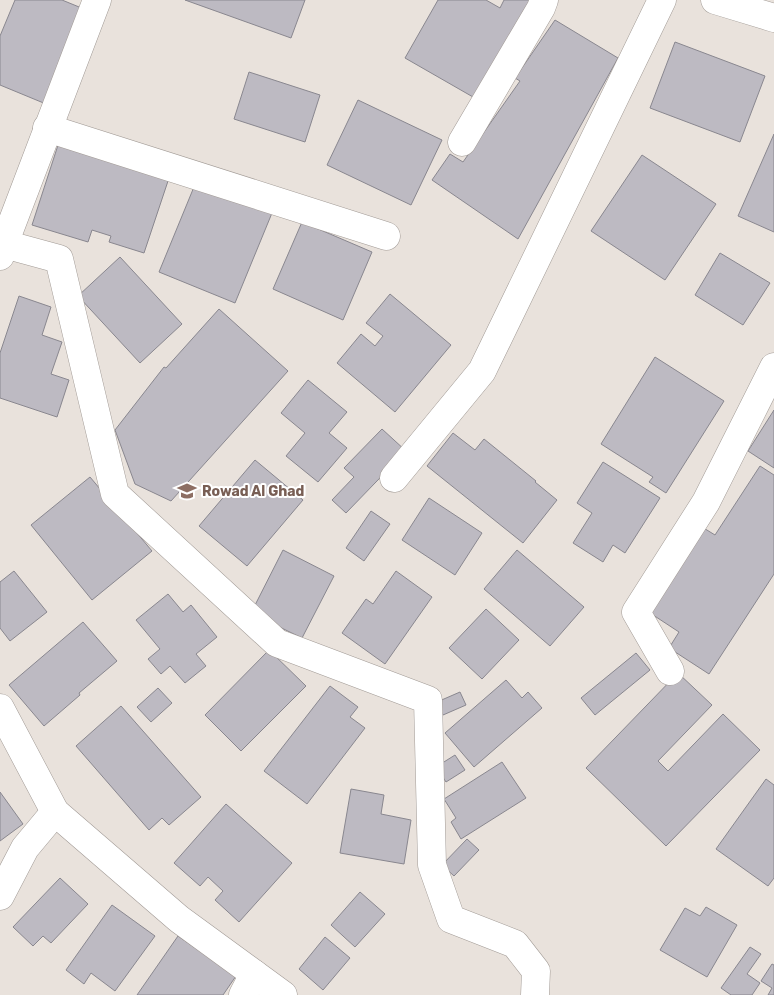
<svg xmlns="http://www.w3.org/2000/svg" width="774" height="995" font-family="Rubik,sans-serif">
  <style>
    .building { fill: #bdbac2; stroke: #89878f }
    .lines { fill: none; stroke-linecap: round; stroke-linejoin: round }
    .minor-casing { stroke: #a29b96; stroke-width: 29 }
    .tertiary-casing { stroke: #a29b96; stroke-width: 29 }
    .minor { stroke: #fff; stroke-width: 28 }
    .tertiary { stroke: #fff; stroke-width: 28 }
    .labels { text-anchor: middle; stroke-width: 4; stroke-linejoin: round; paint-order: stroke }
    .education-label { font-size: 14px; font-weight: bold; fill: #785e54; stroke: #fff; text-anchor: start }
  </style>
  <rect width="100%" height="100%" fill="#e9e2dc"/>
  <g class="building">
    <path d="M15 0H62L84 9 46 104 0 85V36Z"/>
    <path d="M185 0H305L291 38Z"/>
    <path d="M438 0H486L500 8 504 0H530L473 97 405 58Z"/>
    <path d="M555 20 618 58 518 239 432 180 450 154 463 162 520 81 515 78Z"/>
    <path d="M675 42 765 76 740 142 650 108Z"/>
    <path d="M249 72 320 95 305 142 234 119Z"/>
    <path d="M358 100 442 140 411 205 327 165Z"/>
    <path d="M774 134V232L738 216Z"/>
    <path d="M60 139 170 175 144 253 109 242 111 236 92 230 88 242 32 225Z"/>
    <path d="M642 155 716 204 665 280 591 231Z"/>
    <path d="M196 182 272 213 235 303 159 272Z"/>
    <path d="M302 222 372 252 343 320 273 289Z"/>
    <path d="M720 253 770 283 743 325 695 295Z"/>
    <path d="M120 257 182 324 140 363 78 296Z"/>
    <path d="M390 294 451 345 395 412 337 363 361 334 375 346 383 336 366 323Z"/>
    <path d="M19 296 51 307 42 335 62 342 51 374 69 380 57 417 0 398V353Z"/>
    <path d="M219 309 288 371 171 501 135 484 115 430 164 367 166 368Z"/>
    <path d="M655 357 724 401 666 493 649 482 653 477 601 444Z"/>
    <path d="M308 380 347 412 329 433 347 448 318 482 286 456 305 433 281 413Z"/>
    <path d="M774 410V468L748 451Z"/>
    <path d="M382 429 406 451 346 513 332 500 354 477 344 468Z"/>
    <path d="M453 433 475 450 484 439 536 481 535 482 557 500 523 543 427 466Z"/>
    <path d="M255 460 303 500 247 566 199 526Z"/>
    <path d="M603 462 660 498 625 553 613 545 603 562 573 543 592 513 577 503Z"/>
    <path d="M760 466 774 475V574L709 674 669 648 679 632 647 611 702 527 715 535Z"/>
    <path d="M90 477 152 551 92 600 31 525Z"/>
    <path d="M429 498 482 533 455 575 402 540Z"/>
    <path d="M371 511 390 524 364 561 346 548Z"/>
    <path d="M283 550 334 576 302 638 251 613Z"/>
    <path d="M517 550 584 607 550 646 484 589Z"/>
    <path d="M14 571 47 612 10 641 0 628V582Z"/>
    <path d="M396 571 432 597 385 664 342 633 366 599 373 604Z"/>
    <path d="M168 594 183 612 191 605 217 637 196 654 206 666 185 683 170 666 161 674 148 659 160 649 136 620Z"/>
    <path d="M486 609 519 640 482 679 449 648Z"/>
    <path d="M83 622 117 661 79 693 80 695 44 726 9 685Z"/>
    <path d="M269 650 306 686 241 751 205 715Z"/>
    <path d="M636 653 650 670 595 715 581 698Z"/>
    <path d="M678 673 712 705 658 761 668 771 723 714 760 750 666 846 586 768Z"/>
    <path d="M506 680 522 698 528 692 542 708 474 767 445 733Z"/>
    <path d="M330 686 358 707 350 717 365 728 307 804 264 771Z"/>
    <path d="M158 688 172 703 151 722 137 707Z"/>
    <path d="M460 692 466 705 443 715 437 702Z"/>
    <path d="M121 706 201 797 169 825 162 818 149 830 76 746Z"/>
    <path d="M455 755 465 770 446 782 436 767Z"/>
    <path d="M502 762 526 798 461 839 451 822 456 818 444 799Z"/>
    <path d="M766 779 774 785V878L768 886 716 849Z"/>
    <path d="M351 789 384 795 381 814 411 820 404 864 340 853Z"/>
    <path d="M0 792 23 824 0 841Z"/>
    <path d="M226 804 292 863 239 922 215 900 223 891 208 877 200 886 174 863Z"/>
    <path d="M467 839 479 850 454 876 442 865Z"/>
    <path d="M60 878 88 904 51 943 43 936 33 946 13 927Z"/>
    <path d="M360 892 385 914 355 947 331 925Z"/>
    <path d="M112 905 155 936 115 991 91 973 84 984 66 970Z"/>
    <path d="M706 907 737 925 707 977 660 950 685 908 700 916Z"/>
    <path d="M178 936 236 976 223 995H137Z"/>
    <path d="M325 937 350 958 323 990 299 969Z"/>
    <path d="M750 947 761 954 747 974 760 983 752 995H731L721 988Z"/>
    <path d="M772 964 774 965V995H768L772 988 761 981Z"/>
  </g>
  <g class="lines">
    <g class="minor-casing">
      <g id="minor">
        <path d="M47 128 386 236"/>
        <path d="M462 142 541 8 544 0"/>
        <path d="M4 244 97 0"/>
        <path d="M0 256 4 244 59 259 115 494 277 643 428 700 432 865 451 919 515 944 536 971 535 995"/>
        <path d="M394 478 482 371 662 0"/>
        <path d="M670 671 636 612 706 502 774 367"/>
        <path d="M0 708 55 812 179 919 283 995"/>
        <path d="M0 896 25 848 55 812"/>
        <path d="M243 995 254 974"/>
      </g>
    </g>
    <g class="tertiary-casing">
      <path id="tertiary" d="M715 0 774 18"/>
    </g>
    <use href="#minor" class="minor"/>
    <use href="#tertiary" class="tertiary"/>
  </g>
  <defs>
    <g id="school-bare" transform="scale(1.5)"><path d="M0-5L7-2L0 1L-7-2ZM-4 1L0 2.5L4 1V4Q0 6-4 4Z" fill="#8d6e63" stroke="#fff" stroke-width="2.5" paint-order="stroke"/></g>
  </defs>
  <g fill-rule="evenodd">
    <use href="#school-bare" x="187" y="491"/>
  </g>
  <g class="labels">
    <g class="education-label">
      <text x="202" y="496">Rowad Al Ghad</text>
    </g>
  </g>
</svg>
